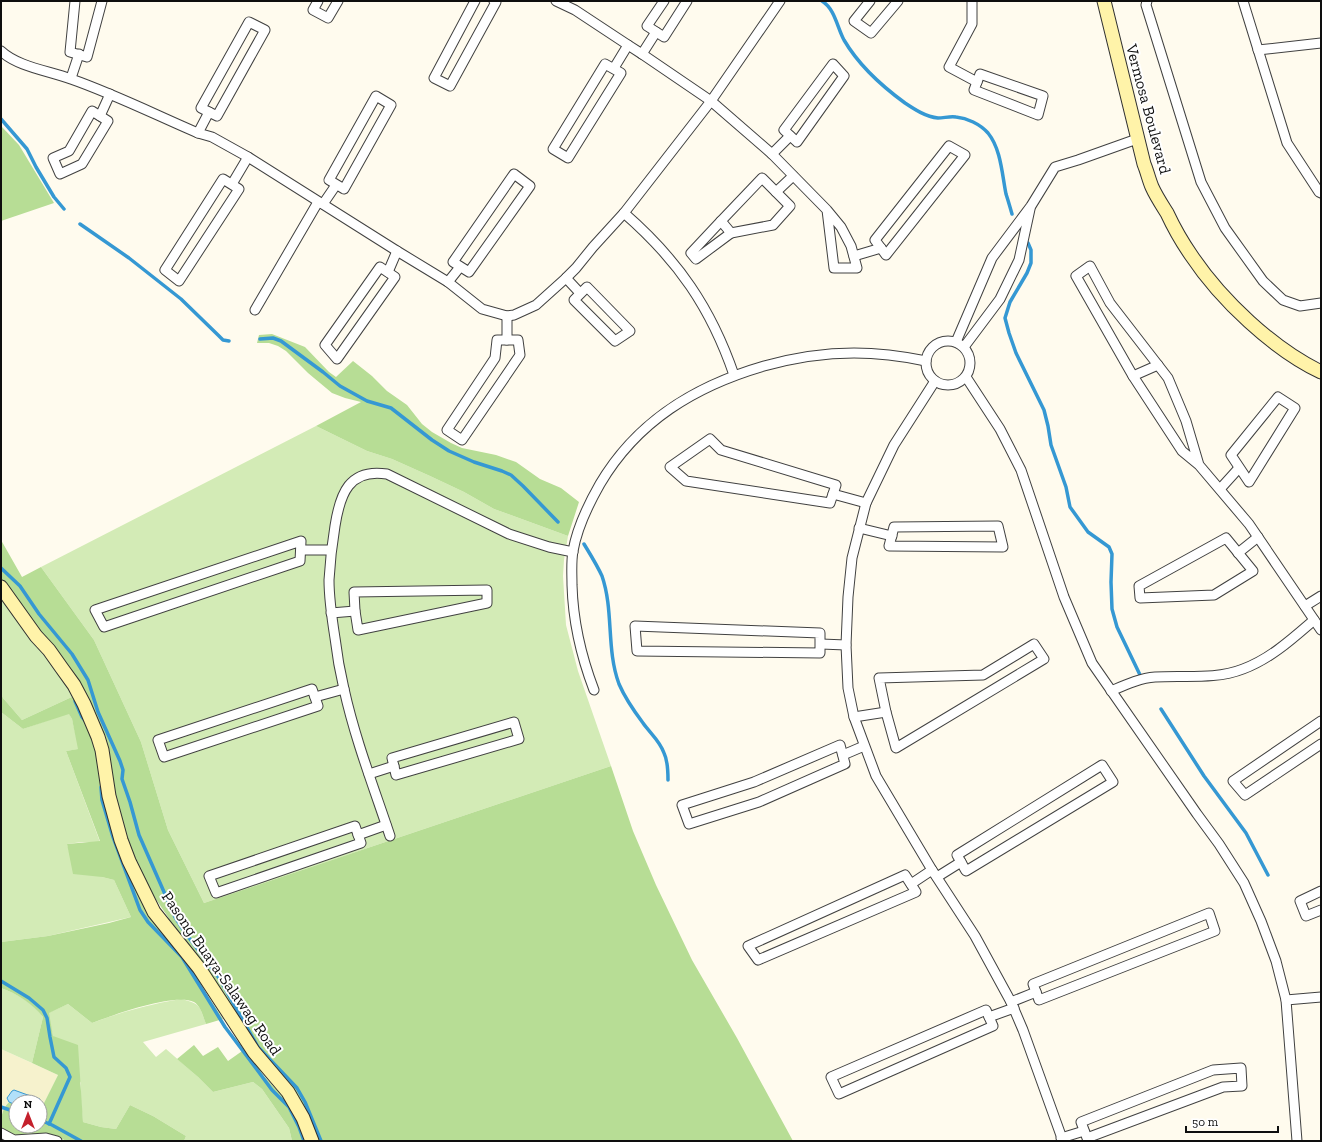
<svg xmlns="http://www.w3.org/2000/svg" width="1322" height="1142" font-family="'Zilla Slab',serif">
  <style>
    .farmland { fill: #f6f2cd }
    .green { fill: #d3ebb6 }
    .forest { fill: #b7dd95 }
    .water { fill: #b1e0f9; stroke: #3598d3 }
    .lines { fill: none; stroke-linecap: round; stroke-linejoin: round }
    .stream { stroke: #3598d3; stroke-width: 3.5 }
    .street-casing { stroke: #414141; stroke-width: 11 }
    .secondary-casing { stroke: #303030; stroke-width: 15 }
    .street { stroke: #fff; stroke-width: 9 }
    .secondary { stroke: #fff3a9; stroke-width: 13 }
    .labels { text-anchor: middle; stroke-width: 4; stroke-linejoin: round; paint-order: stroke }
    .street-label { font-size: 16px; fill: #0e0e0e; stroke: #fff }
  </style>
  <rect width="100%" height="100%" fill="#fffbee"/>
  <path class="farmland" d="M1 1049 58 1075 40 1111V1102H16V1105L9 1102 4 1107 1 1118Z"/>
  <g class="green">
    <path d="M316 426 367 451 392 459 430 476 464 492 494 509 568 536 564 560 563 576 566 625 578 671 611 766 204 903 168 830 141 742 94 640 41 567Z"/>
    <path d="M1 592 76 695 22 720 3 698 1 693Z"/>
    <path d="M1 712 23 729 69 713 72 719 79 749 66 751 100 842H82L67 844 71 858 102 877 114 880 131 917 48 936 1 942Z"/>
    <path d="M1 988C16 993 34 1004 43 1017L32 1063 1 1049Z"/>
    <path d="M181 999C201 1004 199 1005 206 1024L143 1042 156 1057 166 1049 198 1077 213 1092 253 1082 262 1089 289 1128 292 1141H184L186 1136 153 1116 130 1105 116 1129 101 1127 83 1122 81 1101V1083L53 1036 48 1013 68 1004 92 1023C121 1012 150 1004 181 999Z"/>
  </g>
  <g class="forest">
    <path d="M2 127 19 145 54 203 1 221V128Z"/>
    <path d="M272 334 305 347 329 372 336 377 353 361 372 376 387 391 407 405 422 424 432 432 451 443 462 448 496 455 516 462 540 479 561 488 579 502 568 536 494 509 464 492 430 476 392 459 367 451 316 426 361 402 345 398 332 393 308 373 286 351 278 346 269 343H257L259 335Z"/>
    <path d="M1 540 22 577 41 567 94 640 141 742 168 830 204 903 611 766 633 831 656 885 692 960 737 1038 793 1141H316L270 1065 176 932 168 917 142 879 121 831 103 743 1 582Z"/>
    <path d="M1 693 3 698 22 720 76 695 87 716 118 840 206 993 223 1019 206 1024C203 1017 201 1006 194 1002 173 993 114 1015 92 1023L68 1004 49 1013 53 1036 78 1045 83 1122 101 1127 116 1129 130 1105 153 1116 186 1136 184 1141H67C61 1139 54 1136 48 1135 28 1134 20 1140 1 1129 1 1118 1 1110 9 1102L16 1105V1126H40V1111L58 1075 32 1063 43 1017C33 1004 16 993 1 988V942L48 936 109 923 131 917 114 880 102 877 73 874 67 844 100 841 66 751 78 749 72 719 69 714 23 729 1 712Z"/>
    <path d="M194 1045 203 1056 218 1047 228 1061 245 1049 264 1076 293 1108 307 1141H292L289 1128 262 1089 253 1082 213 1092 198 1077 177 1059Z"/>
  </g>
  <path class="water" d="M14 1090 25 1094 40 1099 38 1102H16V1105L9 1102 7 1098 12 1091Z"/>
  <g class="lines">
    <g class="stream">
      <path d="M822 1C835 9 837 27 844 40 858 64 883 87 905 103 914 109 926 117 938 118 944 118 950 116 956 117 967 118 980 124 988 133 1001 149 1002 174 1006 194 1008 200 1010 207 1012 214"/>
      <path d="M1 119 27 149 36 167 54 197 64 209"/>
      <path d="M80 224 129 258 181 299 218 335 223 340 229 341"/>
      <path d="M1028 243 1031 250V263L1027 273 1010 302 1005 318 1009 333 1016 353 1044 410 1048 426 1051 445 1066 487 1070 507 1088 532 1109 547 1112 554 1111 582 1112 609 1117 627 1141 677"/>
      <path d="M260 339 273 338 281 341 323 372 340 386 367 401 391 408 432 440 449 451 474 462 502 471 511 475 523 486 558 522"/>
      <path d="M584 544C590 554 597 565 602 576 614 611 606 649 619 684 625 698 634 711 643 723 650 733 660 741 664 753 668 761 668 771 668 780"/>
      <path d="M1 568 20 586 39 614 72 654 88 680 98 712 120 761 123 770 122 779 130 802 139 835 175 917 184 931 219 978 258 1047 297 1088 305 1102 321 1141"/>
      <path d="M75 701 82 717 86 722"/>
      <path d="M1161 709 1204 776 1246 833 1268 875"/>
      <path d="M101 787 102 800 113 837 140 910 148 922 182 957 225 1027 255 1067 272 1090 289 1107 299 1127 304 1141"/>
      <path d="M1 981 29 998 43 1010 47 1018 50 1037 54 1057 66 1068 70 1077 49 1124"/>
      <path d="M1 1107 16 1112"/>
      <path d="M40 1120 52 1125 81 1141"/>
    </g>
    <g class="street-casing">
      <g id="street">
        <path d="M75 1 70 52 87 57 102 1"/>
        <path d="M318 1 313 10 328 18 338 1"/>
        <path d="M475 1 434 78 450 86 496 2 494 1"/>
        <path d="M556 1 575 10 628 45 642 54 711 101 772 154 827 210 841 227 851 246 857 268H834L827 210"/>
        <path d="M664 1 647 26 664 37 687 1"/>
        <path d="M870 1 854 21 871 33 898 1"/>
        <path d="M972 1V24L949 67 977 82"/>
        <path d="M1147 1 1146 5 1201 182 1225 228 1263 281 1283 300 1300 306 1321 303"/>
        <path d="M1243 1 1287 143 1319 192 1321 193"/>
        <path d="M249 22 265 30 217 116 201 108Z"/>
        <path d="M1258 50 1321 43"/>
        <path d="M1 51C18 67 50 71 71 79 114 94 156 115 198 133L212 137 248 157 397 251 448 282 482 309 507 316 514 315 536 305 566 278 576 268 593 247 624 213 711 101 780 1"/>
        <path d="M642 54 656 32"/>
        <path d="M605 64 621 73 568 158 553 149Z"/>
        <path d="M833 64 844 76 797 142 784 130Z"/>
        <path d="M614 68 628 45"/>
        <path d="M980 74 1043 96 1038 115 974 90Z"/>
        <path d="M71 78 79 54"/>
        <path d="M376 96 391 105 344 189 329 180Z"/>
        <path d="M92 111 108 121 82 164 60 174 53 158 69 151Z"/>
        <path d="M100 116 110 94"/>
        <path d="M198 133 209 112"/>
        <path d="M949 146 965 155 886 255 875 240Z"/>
        <path d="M772 154 790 136"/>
        <path d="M514 174 530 186 469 272 453 262Z"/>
        <path d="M762 178 790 206 773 225 731 233 721 221Z"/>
        <path d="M223 179 239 189 179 281 165 270Z"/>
        <path d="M232 184 248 157"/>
        <path d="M776 192 793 176"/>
        <path d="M323 204 336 185"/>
        <path d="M624 213C678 260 711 308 734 375"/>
        <path d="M721 221 691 253 696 259 731 233"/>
        <path d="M854 256 881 248"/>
        <path d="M380 267 395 277 337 359 325 345Z"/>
        <path d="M388 272 397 251"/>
        <path d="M566 278 580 293"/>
        <path d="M448 282 460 267"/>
        <path d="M587 287 630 331 615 341 574 300Z"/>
        <path d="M255 310 318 202"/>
        <path d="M507 316V340"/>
        <path d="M497 340H518L520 355 462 440 447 430 495 358Z"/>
        <circle cx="948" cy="363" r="22"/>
        <path d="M956 342 992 258 1031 206 1055 167 1078 160 1137 139"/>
        <path d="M964 347 1000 299 1019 260 1030 209"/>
        <path d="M1133 376 1158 365"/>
        <path d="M966 377 1000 429 1021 470 1064 597 1092 663 1197 814 1219 844 1244 883 1261 921 1276 961 1286 1000 1297 1141"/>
        <path d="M935 381 894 445 866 503 852 558 848 597 846 645 848 688 854 717 876 776 932 870 975 936 1011 1002 1023 1030 1063 1141"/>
        <path d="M1278 397 1295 408 1249 482 1231 455Z"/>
        <path d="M710 439 721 450 836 485 830 503 686 481 670 467Z"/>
        <path d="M1199 465 1186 421 1168 378 1110 303 1090 266 1076 276 1133 376 1182 451 1199 465 1249 524 1321 630"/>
        <path d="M1220 489 1239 468"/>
        <path d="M833 494 866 503"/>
        <path d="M998 526 1003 547 889 546 894 527Z"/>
        <path d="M859 528 892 536"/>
        <path d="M1226 538 1253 571 1214 595 1140 598 1139 586Z"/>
        <path d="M301 541 300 561 104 627 95 610Z"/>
        <path d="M301 550H331"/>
        <path d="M1238 553 1258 537"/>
        <path d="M487 590V603L358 630 355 611 354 592Z"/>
        <path d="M1305 606 1321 596"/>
        <path d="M331 613 355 611"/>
        <path d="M635 626 820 633V653L637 651Z"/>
        <path d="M821 644 846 645"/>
        <path d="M1034 644 1044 659 896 748 886 712 879 678 983 675Z"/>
        <path d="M312 689 318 706 164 757 158 740Z"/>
        <path d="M594 690C581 656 573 621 572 585 572 574 571 562 573 551 577 528 588 505 600 484 637 421 695 386 764 366 793 358 823 353 854 353 878 353 902 356 926 361"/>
        <path d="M1111 691C1125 685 1140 678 1155 677 1184 675 1215 680 1243 669 1270 659 1292 639 1314 620"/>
        <path d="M315 697 344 689"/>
        <path d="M854 717 886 712"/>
        <path d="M1321 721 1233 781 1245 795 1321 744"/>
        <path d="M514 722 519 739 396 775 392 758Z"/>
        <path d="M840 745 845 764 759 802 689 824 682 805 754 782Z"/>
        <path d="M843 755 864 746"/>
        <path d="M1102 765 1113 782 966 871 957 855Z"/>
        <path d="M369 774 394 766"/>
        <path d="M355 826 361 843 216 893 209 876Z"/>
        <path d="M358 835 386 825"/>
        <path d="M390 836C374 788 355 739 344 689 340 672 337 655 335 638 332 619 329 599 329 580 330 562 332 544 335 526 340 494 349 468 387 474L509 534 549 547 573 552"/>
        <path d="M905 875 916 892 758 960 748 946Z"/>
        <path d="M937 877 961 862"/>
        <path d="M911 884 932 870"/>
        <path d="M1321 891 1300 901 1306 916 1321 910"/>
        <path d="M1209 913 1215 931 1039 1000 1033 984Z"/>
        <path d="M1286 1000 1321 997"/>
        <path d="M1011 1002 1036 992"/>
        <path d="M986 1010 993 1026 839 1094 831 1077Z"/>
        <path d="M989 1017 1014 1008"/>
        <path d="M1241 1068 1242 1086 1223 1087 1087 1138 1081 1122 1213 1070Z"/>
        <path d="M1 1133 14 1140 46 1138 57 1141"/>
        <path d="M1061 1138 1084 1131"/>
      </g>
    </g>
    <g class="secondary-casing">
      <g id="secondary">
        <path d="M1104 1 1144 164C1147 171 1149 180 1152 187 1156 196 1162 205 1167 213 1174 228 1182 242 1191 255 1221 300 1273 349 1321 372"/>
        <path d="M1 587 36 636 49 650 61 667 74 685 84 704 98 737 102 750 109 796 121 840 129 861 154 912 199 968 254 1052 288 1092 303 1118 312 1141"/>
      </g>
    </g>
    <use href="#street" class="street"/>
    <use href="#secondary" class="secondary"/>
  </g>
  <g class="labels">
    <g class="street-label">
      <text transform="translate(1149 109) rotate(75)" y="6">Vermosa Boulevard</text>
      <text transform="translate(222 973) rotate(55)" y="6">Pasong Buaya-Salawag Road</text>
    </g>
  </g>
  <rect width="1322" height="1142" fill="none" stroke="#0e0e0e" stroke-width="4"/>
  <g transform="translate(28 1114)"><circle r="19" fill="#ffffff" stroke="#9f9f9f"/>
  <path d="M0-3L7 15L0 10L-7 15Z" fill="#c4202c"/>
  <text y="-6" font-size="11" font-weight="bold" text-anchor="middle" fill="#0e0e0e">N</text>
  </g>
  <path d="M1186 1126v6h92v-6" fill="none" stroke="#0e0e0e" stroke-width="2"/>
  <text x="1192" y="1126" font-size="12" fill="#0e0e0e" stroke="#ffffff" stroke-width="3" paint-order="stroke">50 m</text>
</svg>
